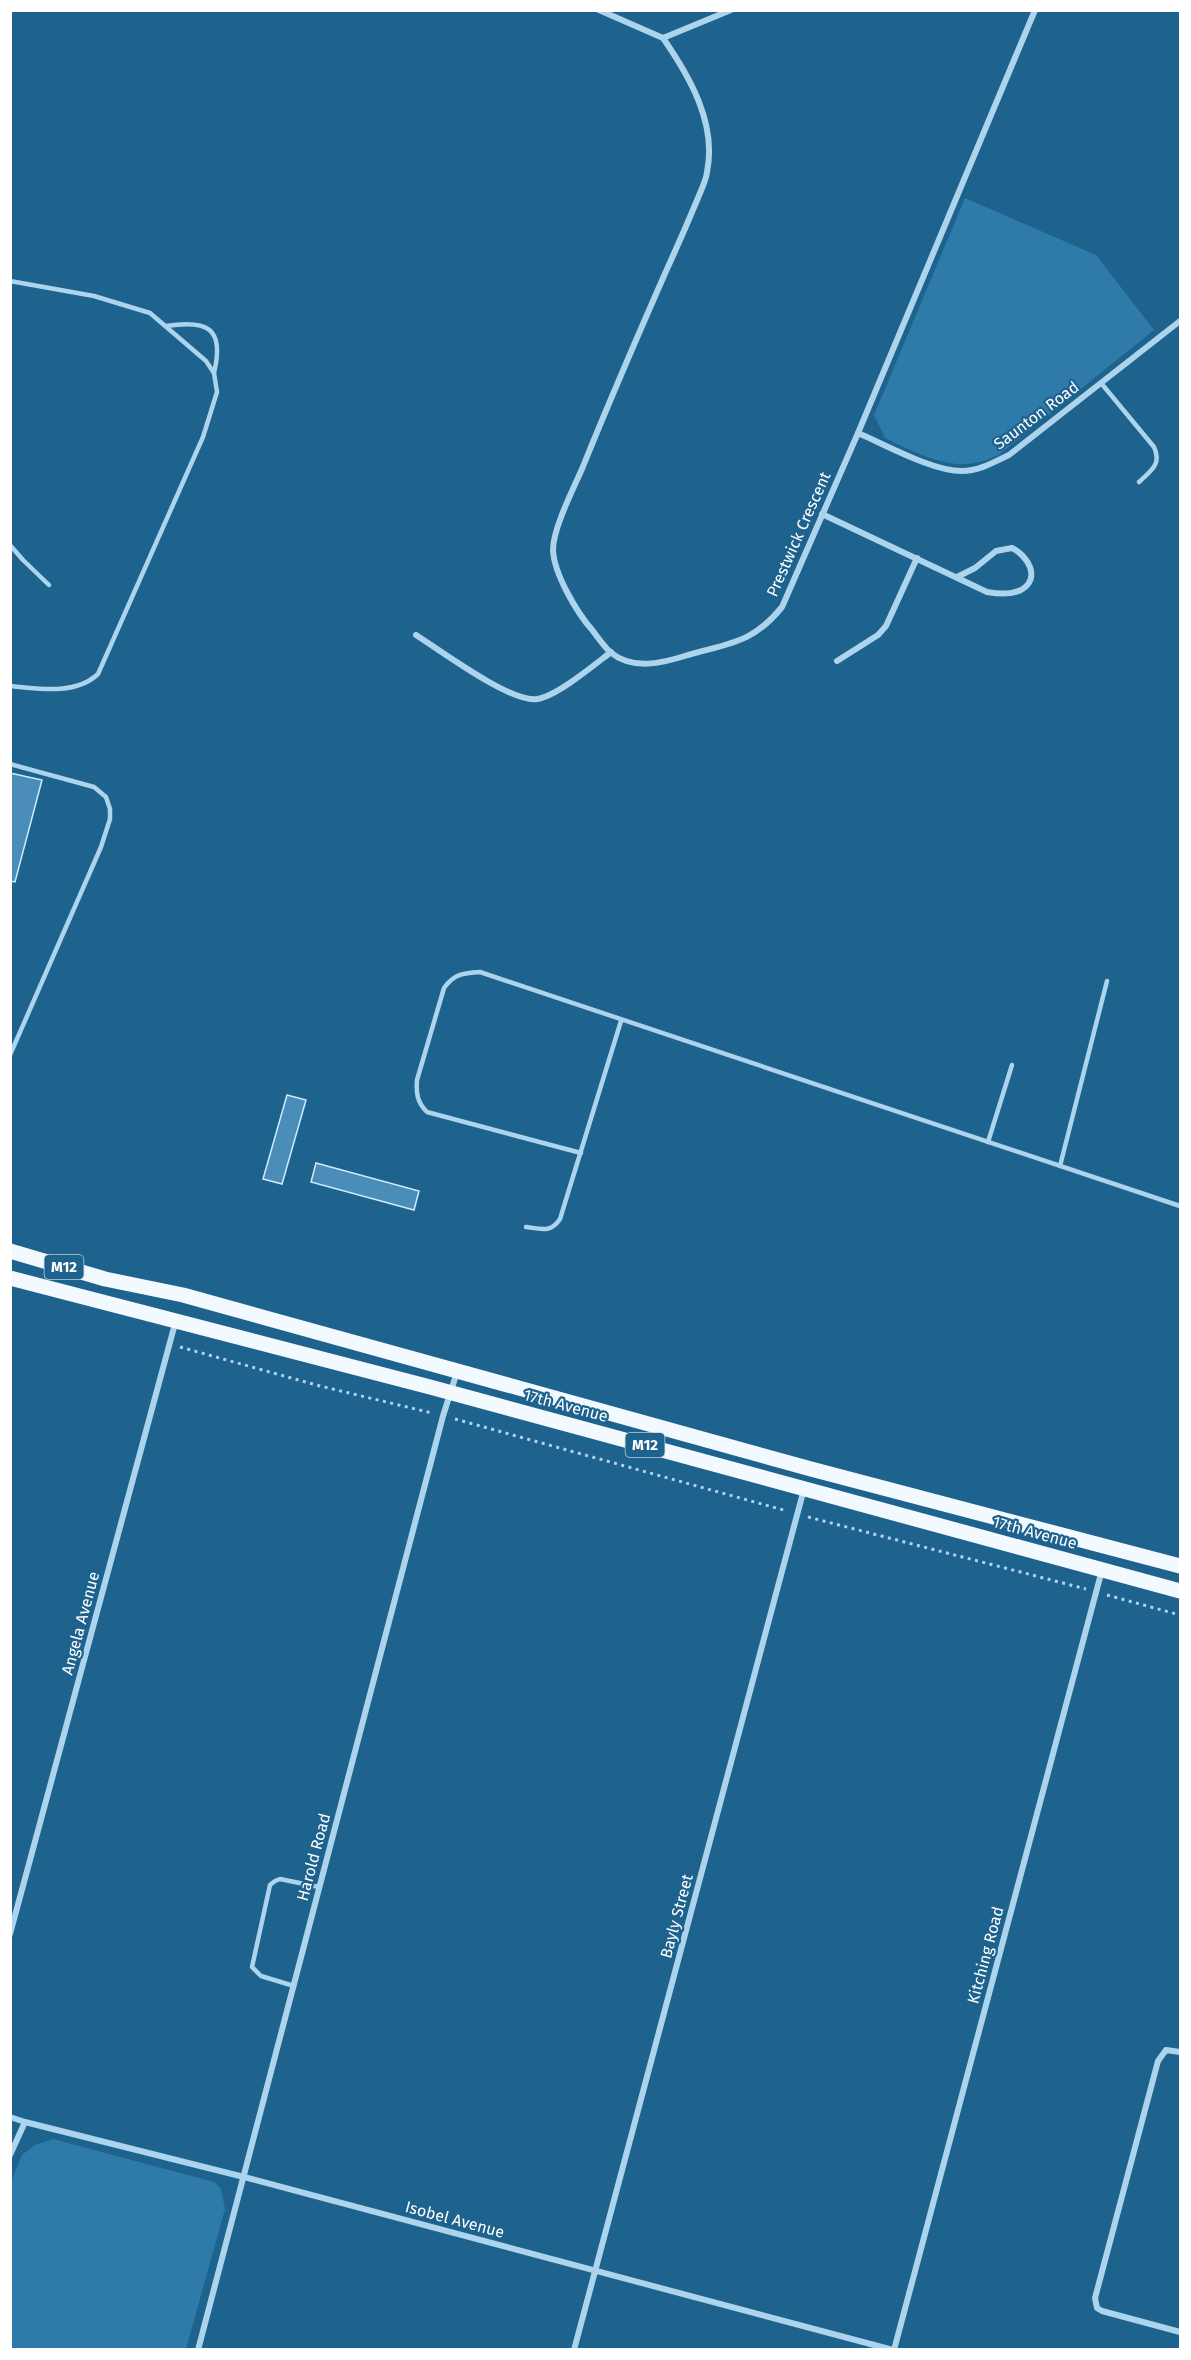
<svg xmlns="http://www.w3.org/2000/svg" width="1191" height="2360" font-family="'Fira Sans',sans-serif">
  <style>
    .green { fill: #2e7baa }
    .building { fill: #4a8db8; stroke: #d2eaf9; stroke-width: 1.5 }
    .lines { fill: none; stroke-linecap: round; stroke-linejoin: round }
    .path { stroke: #acd4ed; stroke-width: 3; stroke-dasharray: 3 4.5; stroke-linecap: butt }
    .lane { stroke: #acd4ed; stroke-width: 4.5 }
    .street { stroke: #acd4ed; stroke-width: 6 }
    .primary { stroke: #f2f9ff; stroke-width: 15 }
    .labels { text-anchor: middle; stroke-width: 4.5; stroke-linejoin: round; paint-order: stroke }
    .shield { fill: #1e628e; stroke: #bcd0dd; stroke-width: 1.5 }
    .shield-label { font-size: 15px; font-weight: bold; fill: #fff }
    .street-label { font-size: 16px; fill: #fff; stroke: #1e628e }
  </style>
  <rect width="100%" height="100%" fill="#1e628e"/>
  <g class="green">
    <path d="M965 198 1096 255 1154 330 1000 454C992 458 983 462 974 463 946 469 910 450 885 438L874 415Z"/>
    <path d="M53 2139 214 2182 221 2189 225 2209 186 2349H11V2182L22 2155 35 2145Z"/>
  </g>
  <g class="building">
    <path d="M10 773 42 780 15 882 10 881Z"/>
    <path d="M287 1095 306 1100 282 1184 263 1179Z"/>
    <path d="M316 1163 419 1191 414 1210 311 1182Z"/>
  </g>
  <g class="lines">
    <g class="path">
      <path d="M180 1347 320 1386 432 1413"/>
      <path d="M455 1419 787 1511"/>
      <path d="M808 1517 1086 1589"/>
      <path d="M1107 1595 1180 1615"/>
    </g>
    <g class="lane">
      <path d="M10 281 94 296 150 313 206 361 214 373 217 392 203 437 98 674C76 695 39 689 10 686"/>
      <path d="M166 326C207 320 225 327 214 373"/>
      <path d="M1101 383 1154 447C1162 464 1151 471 1139 482"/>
      <path d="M10 545 23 560 49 585"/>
      <path d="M10 764 94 787 106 797 110 809V819L101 847 10 1055"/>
      <path d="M988 1142 1012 1065"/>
      <path d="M581 1153 427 1112C417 1102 416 1093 417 1080L444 988C454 974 463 973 480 972L1180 1206"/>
      <path d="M1060 1166 1107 981"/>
      <path d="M526 1227C541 1229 551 1233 560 1219L621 1021"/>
      <path d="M294 1986 261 1976 252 1967 270 1885 275 1881 280 1879 319 1887"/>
    </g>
    <g class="street">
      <path d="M599 10 663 38"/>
      <path d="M663 38C690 77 717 124 707 172 706 181 701 190 698 198 688 222 678 245 667 269 638 335 609 402 582 469 573 489 553 529 553 550 554 574 577 613 593 631 598 638 604 646 610 652 633 671 663 663 688 655 730 643 753 643 782 607L858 433 1035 10"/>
      <path d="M663 38 731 10"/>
      <path d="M858 433C886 445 932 471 962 471 979 471 994 462 1009 455L1180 321"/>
      <path d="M822 514 987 592C998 594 1011 595 1021 590 1042 578 1027 555 1012 548L996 551 975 568 957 577"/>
      <path d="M416 635C441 651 511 703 537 699 557 696 594 665 611 652"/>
      <path d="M837 661 878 635 886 626 917 558"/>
      <path d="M10 1934 176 1320"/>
      <path d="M1180 2052 1166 2050 1158 2061 1095 2298 1097 2308 1102 2311 1180 2332"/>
      <path d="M10 2117 25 2122 244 2177 893 2350"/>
      <path d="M10 2155 25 2122"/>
      <path d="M198 2350 443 1416 457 1372"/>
      <path d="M574 2350 804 1489"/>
      <path d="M894 2350 1102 1570"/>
    </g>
    <g class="primary">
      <path d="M10 1251 105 1279 183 1295 811 1469 1180 1566"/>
      <path d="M10 1278 430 1387 1180 1591"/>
    </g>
  </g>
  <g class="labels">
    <g class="shield">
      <rect x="44.5" y="1255" width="39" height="24" rx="4.5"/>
      <rect x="625.5" y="1433" width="39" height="24" rx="4.5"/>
    </g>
    <g class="shield-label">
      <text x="64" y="1272">M12</text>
      <text x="645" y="1450">M12</text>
    </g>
    <g class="street-label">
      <text transform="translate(1036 415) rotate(-37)" y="6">Saunton Road</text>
      <text transform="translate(798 534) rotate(-66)" y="6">Prestwick Crescent</text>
      <text transform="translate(566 1405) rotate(15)" y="6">17th Avenue</text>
      <text transform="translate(1035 1532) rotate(15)" y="6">17th Avenue</text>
      <text transform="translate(80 1623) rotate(-75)" y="6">Angela Avenue</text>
      <text transform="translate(313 1857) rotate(-75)" y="6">Harold Road</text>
      <text transform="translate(676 1916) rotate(-75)" y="6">Bayly Street</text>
      <text transform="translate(985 1955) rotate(-75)" y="6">Kitching Road</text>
      <text transform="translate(455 2219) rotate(15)" y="6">Isobel Avenue</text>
    </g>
  </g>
  <rect width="1191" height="2360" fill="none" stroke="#ffffff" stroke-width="24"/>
</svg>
